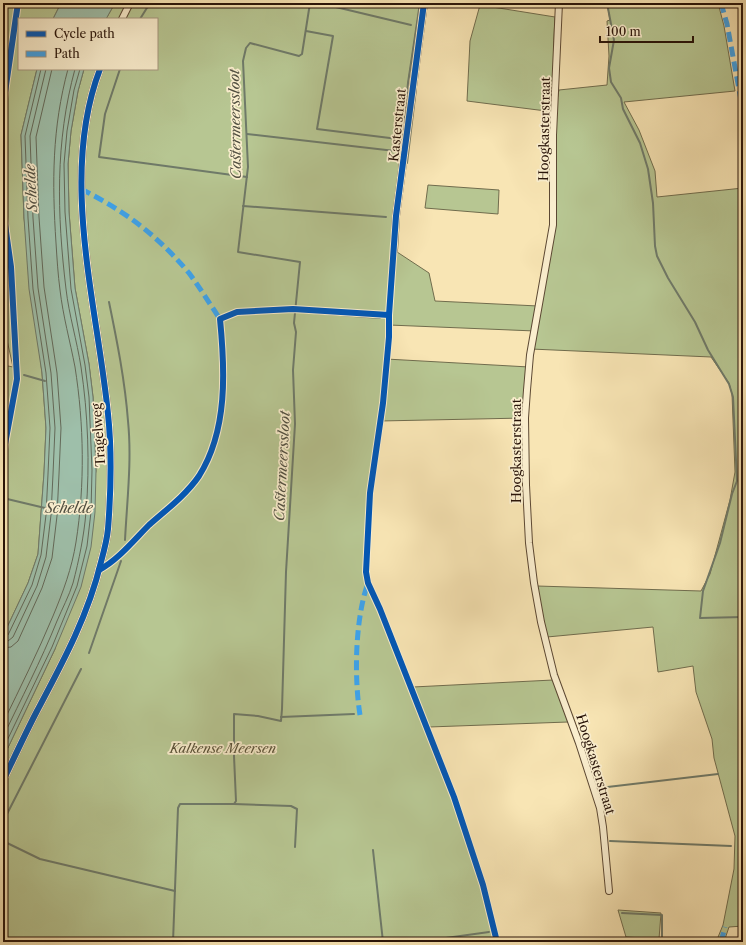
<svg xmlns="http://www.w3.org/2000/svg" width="746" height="945" font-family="'Libre Caslon Text',serif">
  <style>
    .green { fill: #b7c692; stroke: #706c4d }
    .water { fill: #9ebfaa; stroke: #6f7a69 }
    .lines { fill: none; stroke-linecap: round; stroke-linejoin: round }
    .shore { stroke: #636959; stroke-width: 1 }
    .stream { stroke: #6f7a69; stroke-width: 2 }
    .street-casing { stroke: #5c4833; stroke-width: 8 }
    .street { stroke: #faeece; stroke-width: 6 }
    .quiet { stroke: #3ea2e9; stroke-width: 5; stroke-dasharray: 10 5; stroke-linecap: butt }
    .cycleway-casing { stroke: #faeece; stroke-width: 8 }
    .cycleway { stroke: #0057b8; stroke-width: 6 }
    .labels { text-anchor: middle; stroke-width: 3.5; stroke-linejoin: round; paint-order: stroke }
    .street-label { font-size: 13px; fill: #281308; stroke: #faeece }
    .park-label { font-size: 13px; font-style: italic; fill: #5a5238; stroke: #faeece }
    .water-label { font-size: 14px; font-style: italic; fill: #514f41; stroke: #faeece }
  </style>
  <rect width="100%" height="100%" fill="#f8e5b4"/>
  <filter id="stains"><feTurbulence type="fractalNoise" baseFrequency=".005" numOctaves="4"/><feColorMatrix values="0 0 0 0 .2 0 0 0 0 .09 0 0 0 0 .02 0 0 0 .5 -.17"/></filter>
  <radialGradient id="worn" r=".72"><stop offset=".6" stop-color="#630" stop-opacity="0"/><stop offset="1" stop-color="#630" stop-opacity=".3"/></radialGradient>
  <g class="green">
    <path d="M3 3H61L53 19H19V69H37L21 135 24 218 42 373 46 428 44 473 38 554 28 583 3 636V365L13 367 3 322Z"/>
    <path d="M115 3H420L408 83 401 141 398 179 393 217 389 302 394 250 429 273 435 301 538 306 552 238 554 112 467 101 470 41 480 5 555 17 558 16 555 18C553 48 553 79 555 110L559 90 607 85 609 56 607 21 610 20 607 3H718L724 26 735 91 624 102 639 130 655 171 657 197 743 188V926L729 927 724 942H716L723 925 734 869 735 836 714 758 712 739 696 692 693 666 658 672 653 627 547 637 537 586 701 591 710 574 730 500 735 472 732 394 729 383 711 357 531 349 535 331 389 325 386 359 529 367 525 418 380 421 370 493 366 557V572L372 596 445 779 482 886 495 942H3V758L55 649 96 471 93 397 89 364 75 288 69 212 68 164 71 131 78 91 84 69H157V19H106Z"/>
    <path d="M428 185 499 190 498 214 425 208Z"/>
    <path d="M553 680 568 722 429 727 413 687Z"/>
    <path d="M618 910 661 913 659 939 626 937Z"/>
  </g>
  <g class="water">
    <path d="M61 3H115L106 19H53Z"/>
    <path d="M37 69H84L78 91 71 131 68 164 69 212 75 288 89 364 93 397 96 471 95 512 91 547 81 587 55 649 3 758V636L28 583 38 554 44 473 46 428 42 373 29 289 24 218 21 135Z"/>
  </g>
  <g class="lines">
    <g class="shore">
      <path d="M3 637 8 635 32 585 41 555 46 515 48 474 50 428 46 373 33 289 28 218 25 136 41 69"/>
      <path d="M3 642 8 641 13 637 37 586 46 557 51 515 53 474 55 428 51 373 38 288 33 218 30 136 46 69"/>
      <path d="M3 648 11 647 18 641 42 588 52 558 57 516 59 474 61 428 57 373 44 287 39 217 36 137 52 69"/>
      <path d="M3 723C20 688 38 652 53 616 63 592 72 568 76 542 85 485 84 424 75 367 70 341 63 316 60 290 58 275 57 259 56 243 52 182 52 128 68 69"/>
      <path d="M3 737C21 699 41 661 57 621 62 609 69 596 73 583 79 560 84 536 86 512 90 464 88 414 81 367 77 341 69 315 66 289 57 214 55 142 75 69"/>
      <path d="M3 749 52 647 77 586 87 546 91 512 92 470 89 397 85 365 71 289 65 212 64 164 67 131 74 90 80 69"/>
    </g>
    <g class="stream">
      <path d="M319 3 411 25"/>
      <path d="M607 3 614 40 609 68 611 82 621 98 623 109 640 143 648 169 653 203 655 246 657 256 668 278 695 322 708 350 729 384 733 397 737 481 732 494 720 543 703 591 700 618 743 617"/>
      <path d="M140 19 150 3"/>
      <path d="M424 24 427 3"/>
      <path d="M306 31 333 36 317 129 398 139"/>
      <path d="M120 69 105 114 99 157 247 177"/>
      <path d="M247 134 395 151"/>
      <path d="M402 142 408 83 420 3"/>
      <path d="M407 163 416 89"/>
      <path d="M400 165 401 148"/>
      <path d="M243 206 386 217"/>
      <path d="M393 217 395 203"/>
      <path d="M109 302C117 341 125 381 128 421 132 460 127 501 125 540"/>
      <path d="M301 312 380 318"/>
      <path d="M24 375 45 381"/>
      <path d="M3 498 45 508"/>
      <path d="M89 653 121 561"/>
      <path d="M281 717 354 714"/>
      <path d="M599 788 718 774"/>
      <path d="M234 804 291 806 297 809 295 847"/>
      <path d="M7 814 81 669"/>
      <path d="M3 841 40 859 175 891"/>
      <path d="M610 841 731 846"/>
      <path d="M373 850 383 942"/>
      <path d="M622 913 662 915V941L665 942"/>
      <path d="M173 942 178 808 180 804H234L236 801 234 756V714L258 716 281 721 282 709 286 572 295 424 293 370 296 332 294 323 300 262 238 252 248 167 243 61 246 48 250 43 299 56 302 54 310 3"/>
      <path d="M417 942 489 932"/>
    </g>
    <g class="street-casing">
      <g id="street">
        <path d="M559 3 553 135V225L530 355 527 390 525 418 526 485 529 543 534 583 541 622 554 675 579 743 600 808 603 827 609 891"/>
        <path d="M122 19 130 3"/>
        <path d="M394 250 396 216 424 3"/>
        <path d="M3 781C14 758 25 734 37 711 63 662 88 616 101 562 104 551 107 540 108 529 111 491 112 452 108 414 97 304 59 176 100 69"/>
      </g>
    </g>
    <use href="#street" class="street"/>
    <g class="quiet">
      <path d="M721 3 727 24 743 111"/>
      <path d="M81 189C125 211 157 235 189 273 200 288 210 304 220 319L221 322"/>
      <path d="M360 715C354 677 355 619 368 583"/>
      <path d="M721 942 725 927"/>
    </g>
    <g class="cycleway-casing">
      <g id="cycleway">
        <path d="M424 3 396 216 389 315V337L383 403 370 493 366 572 368 583 380 609 454 797 483 885 497 942"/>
        <path d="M3 106 18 3"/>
        <path d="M3 210 11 267 17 379 3 455"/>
        <path d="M99 570C118 560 134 540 149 525 166 510 186 495 199 476 228 430 225 370 220 319L237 312 293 309 389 315"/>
        <path d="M3 781C14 758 25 734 37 711 63 662 88 616 101 562 104 551 107 540 108 529 111 491 112 452 108 414 97 304 59 176 100 69"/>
      </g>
    </g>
    <use href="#cycleway" class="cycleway"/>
  </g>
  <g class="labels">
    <g class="street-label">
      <text transform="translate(397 125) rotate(-84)" y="5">Kasterstraat</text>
      <text transform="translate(544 129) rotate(-89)" y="5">Hoogkasterstraat</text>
      <text transform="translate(98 435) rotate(-94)" y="5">Tragelweg</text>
      <text transform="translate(516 451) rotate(-90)" y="5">Hoogkasterstraat</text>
      <text transform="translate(596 764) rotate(73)" y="5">Hoogkasterstraat</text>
    </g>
    <g class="park-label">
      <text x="223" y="753">Kalkense Meersen</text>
    </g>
    <g class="water-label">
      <text transform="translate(235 124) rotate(-91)" y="5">Castermeerssloot</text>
      <text transform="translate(31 188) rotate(-93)" y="5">Schelde</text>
      <text transform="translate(282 466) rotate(-87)" y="5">Castermeerssloot</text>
      <text x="69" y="513">Schelde</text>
    </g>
  </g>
  <rect width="746" height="945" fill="none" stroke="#f8e5b4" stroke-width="16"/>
  <rect x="4" y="4" width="738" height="937" fill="none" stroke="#281308" stroke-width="2"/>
  <rect x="8" y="8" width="730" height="929" fill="none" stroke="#281308"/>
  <rect x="18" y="18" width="140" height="52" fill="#faeece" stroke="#a6967f"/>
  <rect x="26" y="31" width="20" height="6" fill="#0057b8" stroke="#a6967f"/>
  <text x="54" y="38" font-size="12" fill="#281308">Cycle path</text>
  <rect x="26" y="51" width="20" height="6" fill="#3ea2e9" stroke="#a6967f"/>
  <text x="54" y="58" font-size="12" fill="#281308">Path</text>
  <path d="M600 36v6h93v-6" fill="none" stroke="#281308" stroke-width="2"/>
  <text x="606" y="36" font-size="12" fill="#281308" stroke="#faeece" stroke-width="3" paint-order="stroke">100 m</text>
  <rect width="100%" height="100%" filter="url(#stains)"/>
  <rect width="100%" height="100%" fill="url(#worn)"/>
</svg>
